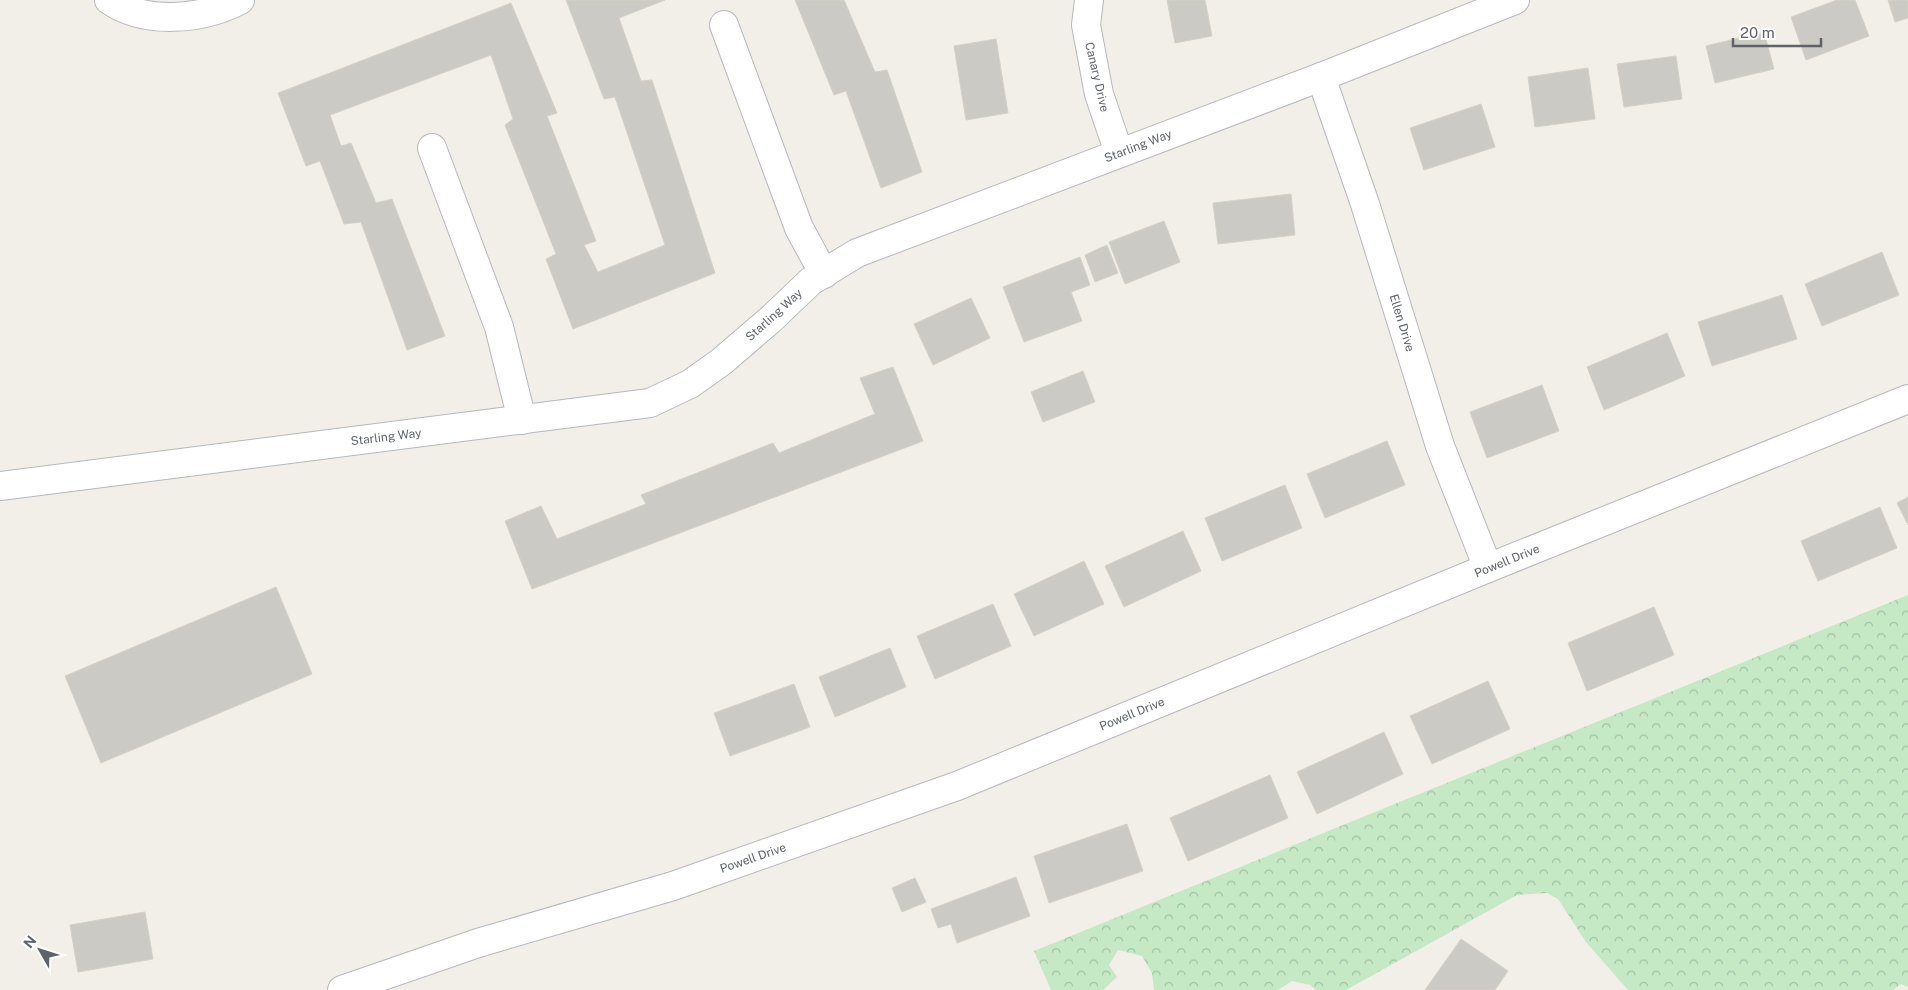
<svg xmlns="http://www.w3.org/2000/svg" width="1908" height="990" font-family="'Public Sans',sans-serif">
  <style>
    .forest { fill: url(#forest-crowns) }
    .building { fill: #cccac5; stroke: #d6d1c6 }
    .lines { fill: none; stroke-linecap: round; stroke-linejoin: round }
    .minor-casing { stroke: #b5b8bc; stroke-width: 30 }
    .minor { stroke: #fff; stroke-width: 28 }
    .labels { text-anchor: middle; stroke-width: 4.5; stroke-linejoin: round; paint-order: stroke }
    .street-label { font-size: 12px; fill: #5f6368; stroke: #fff }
  </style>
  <defs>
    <pattern id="forest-crowns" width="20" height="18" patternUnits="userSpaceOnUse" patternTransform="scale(1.25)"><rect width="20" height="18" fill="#c5e8c5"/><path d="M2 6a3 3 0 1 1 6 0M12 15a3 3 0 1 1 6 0" fill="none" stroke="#a3c0a4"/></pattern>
  </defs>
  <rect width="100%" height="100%" fill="#f1efe8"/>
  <path class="forest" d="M1908 595V987L1901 984 1893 990H1628L1586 942 1558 899 1547 893 1517 895 1346 990H1316L1310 985 1292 981 1278 990H1154L1152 973 1142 956 1118 950 1109 965 1117 977 1103 990H1051L1034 951Z"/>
  <g class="building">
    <path d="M566 0H665L619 18 641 81 652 80 715 273 573 329 546 259 556 254 505 125 513 119 491 55 330 115 341 146 351 143 376 203 392 199 445 336 407 350 361 222 344 224 320 161 306 166 278 93 511 3 557 113 547 116 596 241 584 245 598 272 665 245 615 97 604 99Z"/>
    <path d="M795 0H844L875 72 887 70 922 172 881 188 846 91 834 95Z"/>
    <path d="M1167 0H1205L1212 36 1175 43Z"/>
    <path d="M1837 0H1855L1869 36 1806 60 1791 17Z"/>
    <path d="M1888 0H1908V18L1895 22Z"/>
    <path d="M1764 32 1774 69 1715 83 1706 46Z"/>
    <path d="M996 39 1008 113 966 120 954 46Z"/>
    <path d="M1676 56 1682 99 1624 107 1617 64Z"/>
    <path d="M1588 68 1595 119 1535 127 1528 77Z"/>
    <path d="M1481 104 1495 147 1424 170 1410 128Z"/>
    <path d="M1291 194 1295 235 1218 244 1213 203Z"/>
    <path d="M1164 221 1180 262 1125 284 1109 242Z"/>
    <path d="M1107 245 1118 273 1095 282 1085 255Z"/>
    <path d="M1882 252 1899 295 1822 326 1805 284Z"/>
    <path d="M1080 257 1090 285 1071 292 1082 321 1024 342 1003 287Z"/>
    <path d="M1782 295 1797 339 1712 366 1698 322Z"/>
    <path d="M971 298 990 338 933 365 914 324Z"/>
    <path d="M1667 333 1685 376 1604 410 1587 367Z"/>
    <path d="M893 367 923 441 532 589 505 521 541 506 557 539 646 504 641 495 773 443 779 453 875 414 860 378Z"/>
    <path d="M1083 371 1095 402 1043 422 1031 392Z"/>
    <path d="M1542 385 1559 431 1487 458 1470 412Z"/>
    <path d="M1387 441 1405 485 1325 518 1307 474Z"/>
    <path d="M1285 485 1302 528 1222 561 1205 518Z"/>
    <path d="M1908 497V525L1897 503Z"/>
    <path d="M1880 507 1897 548 1818 581 1801 541Z"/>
    <path d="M1183 531 1201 571 1124 607 1105 566Z"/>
    <path d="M1084 561 1104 604 1034 636 1014 594Z"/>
    <path d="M276 587 312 674 101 763 65 676Z"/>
    <path d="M993 604 1011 646 935 679 917 636Z"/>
    <path d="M1654 607 1674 655 1587 691 1568 643Z"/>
    <path d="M890 648 906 687 835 717 819 677Z"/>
    <path d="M1488 681 1510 729 1432 764 1410 716Z"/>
    <path d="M794 684 810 727 730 756 714 713Z"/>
    <path d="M1384 732 1403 774 1317 814 1297 772Z"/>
    <path d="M1270 775 1288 818 1188 861 1170 818Z"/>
    <path d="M1127 824 1143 871 1049 903 1034 856Z"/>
    <path d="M1016 877 1030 916 957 943 951 924 938 928 931 909Z"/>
    <path d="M915 878 926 902 902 912 892 888Z"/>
    <path d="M145 912 153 959 78 972 70 925Z"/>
    <path d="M1461 939 1508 971 1495 990H1425Z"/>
  </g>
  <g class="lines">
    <g class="minor-casing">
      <g id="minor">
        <path d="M109 0C145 25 202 20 240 0"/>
        <path d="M1089 0 1086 25 1099 94 1119 153"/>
        <path d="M724 25 799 228 824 274"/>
        <path d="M1321 77 1365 204 1440 446 1488 568"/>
        <path d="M432 148 499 327 522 420"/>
        <path d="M0 486 650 403 690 384 721 362 770 320 811 281 857 253 1321 77 1515 0"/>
        <path d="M342 990 478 943 673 886 957 786 1488 568 1908 399"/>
      </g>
    </g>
    <use href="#minor" class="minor"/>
  </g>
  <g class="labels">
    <g class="street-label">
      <text transform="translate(1097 77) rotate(77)" y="4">Canary Drive</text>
      <text transform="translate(1138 146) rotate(-21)" y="4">Starling Way</text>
      <text transform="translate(774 315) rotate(-42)" y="4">Starling Way</text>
      <text transform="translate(1402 323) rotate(73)" y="4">Ellen Drive</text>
      <text transform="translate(386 437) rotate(-7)" y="4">Starling Way</text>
      <text transform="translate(1507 561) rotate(-22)" y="4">Powell Drive</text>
      <text transform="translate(1132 714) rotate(-22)" y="4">Powell Drive</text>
      <text transform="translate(753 858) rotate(-19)" y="4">Powell Drive</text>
    </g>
  </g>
  <g transform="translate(40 950) rotate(309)" stroke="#ffffff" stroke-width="4" paint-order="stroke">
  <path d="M0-4L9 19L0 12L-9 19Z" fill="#5f6368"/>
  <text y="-8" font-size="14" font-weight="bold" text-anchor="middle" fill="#5f6368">N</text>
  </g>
  <path d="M1733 38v8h88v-8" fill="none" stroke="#5f6368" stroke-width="2.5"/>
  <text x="1740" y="38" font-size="15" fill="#5f6368" stroke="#ffffff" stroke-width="4" paint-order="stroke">20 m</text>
</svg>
